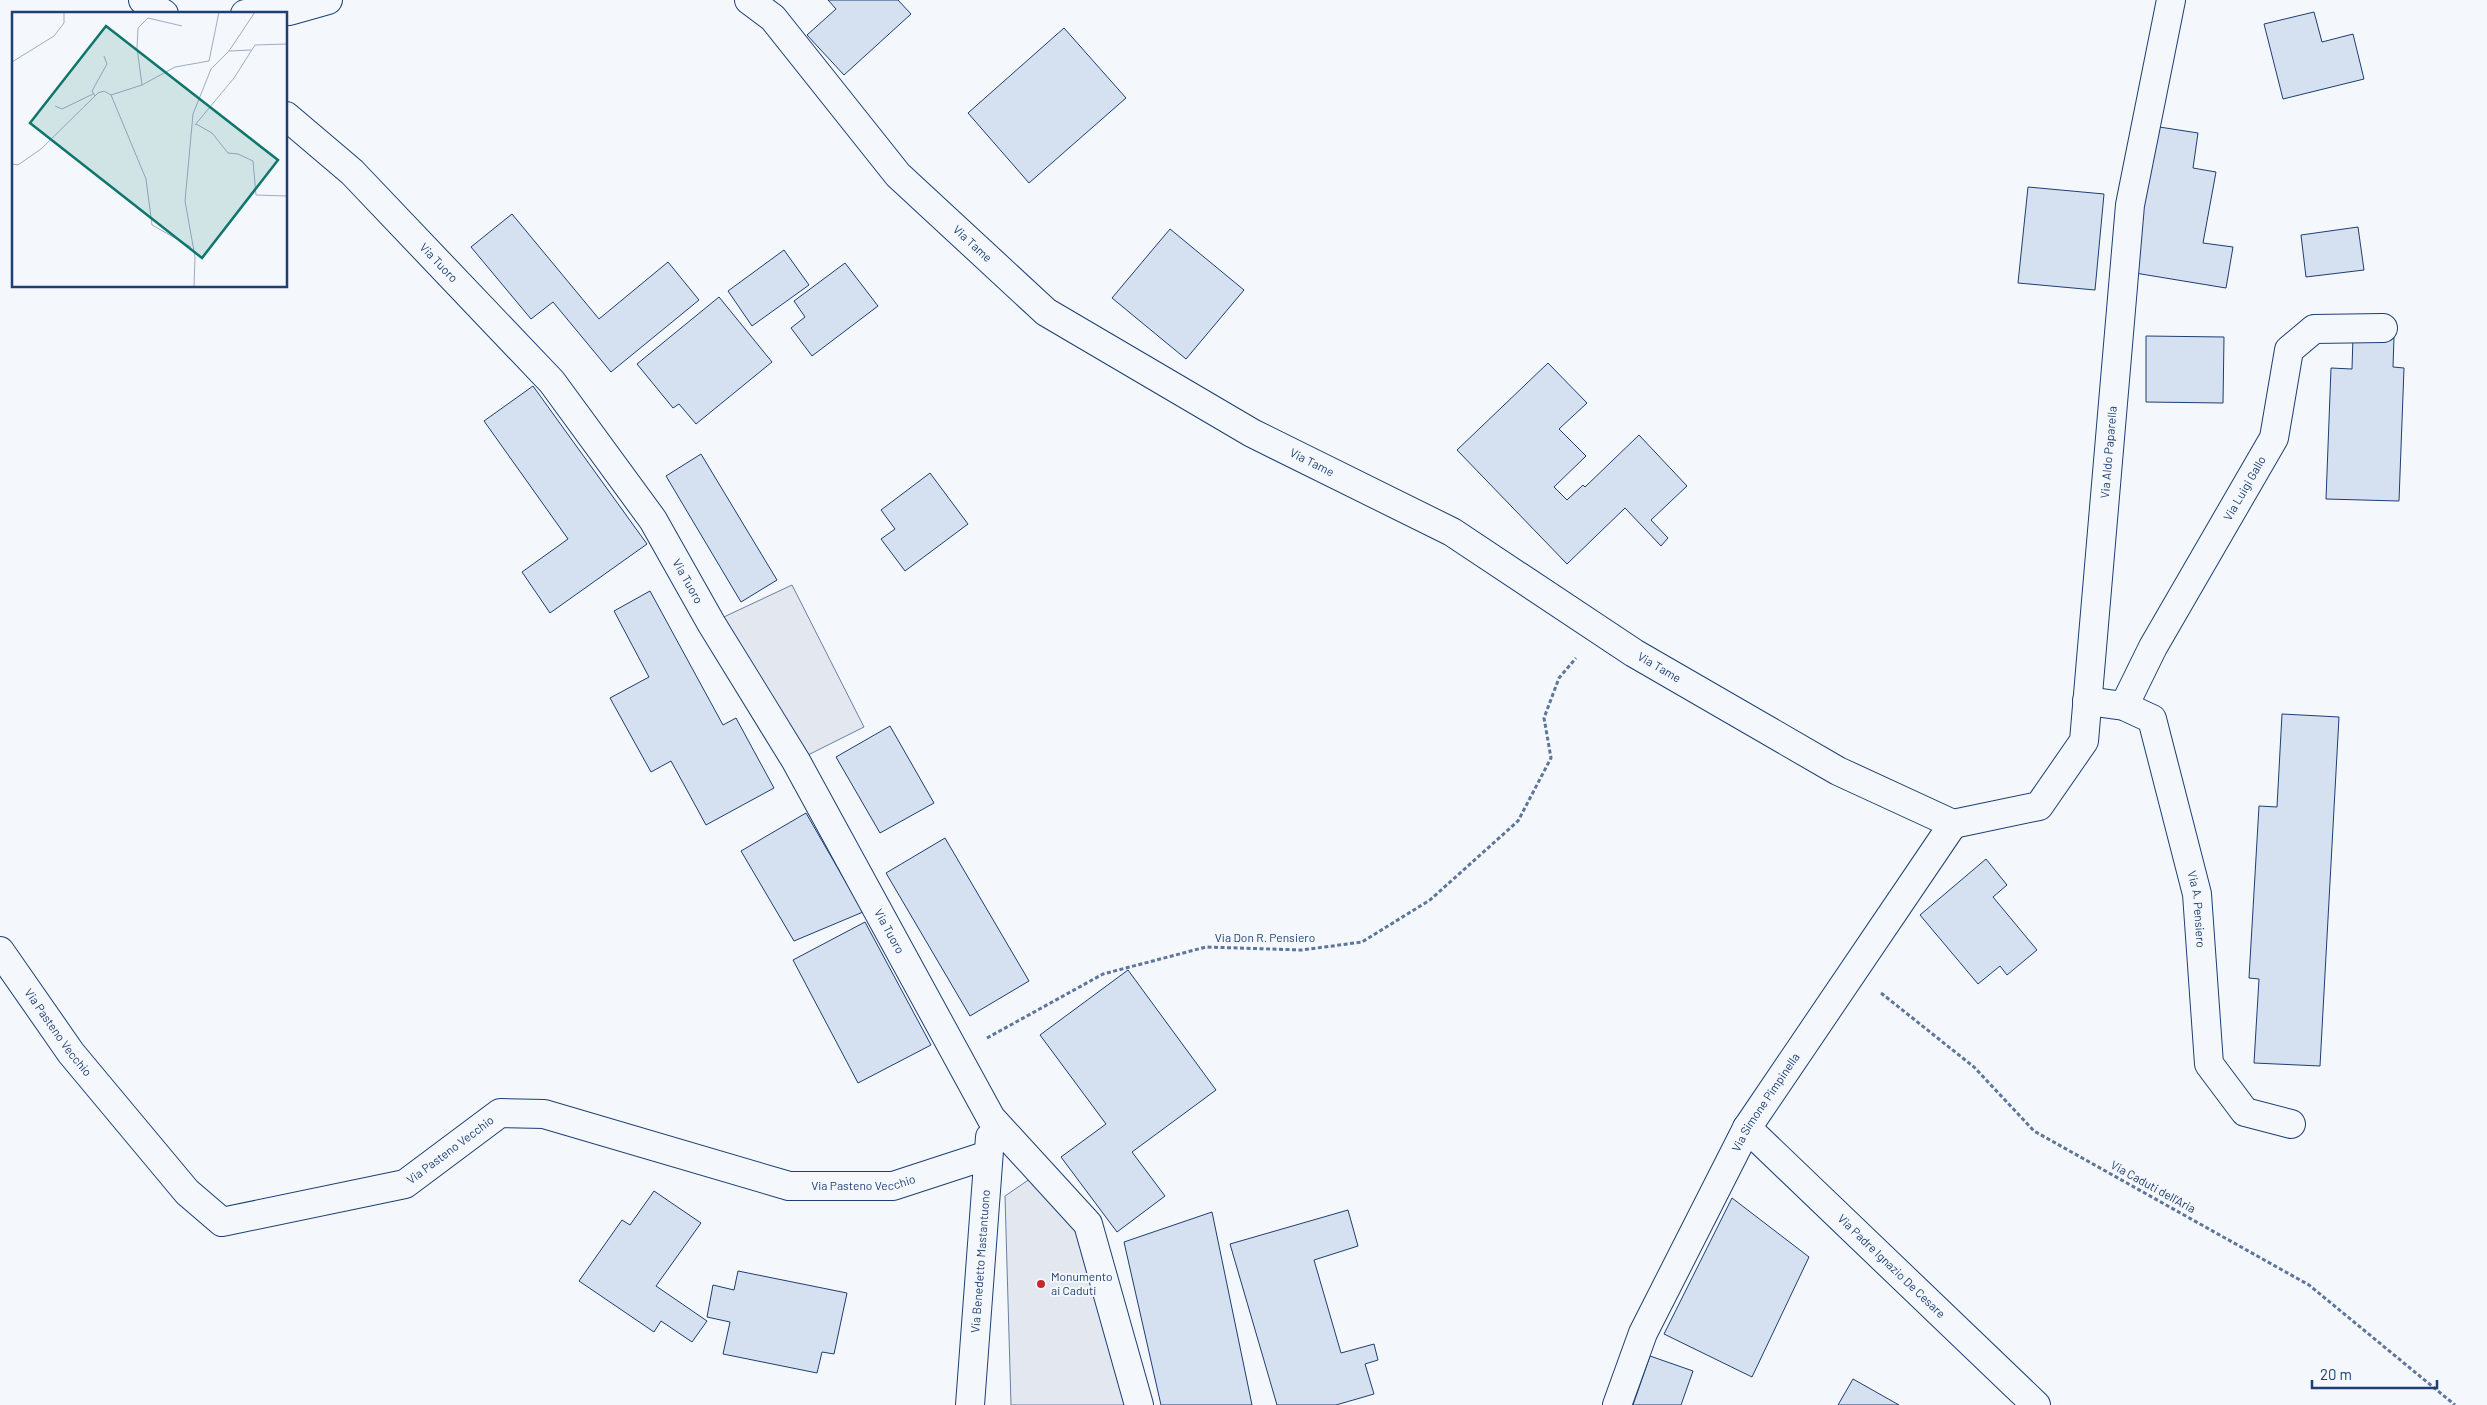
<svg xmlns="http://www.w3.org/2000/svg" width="2487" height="1405" font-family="Barlow,sans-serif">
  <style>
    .parking { fill: #e3e8f0; stroke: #687fa3 }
    .building { fill: #d5e0f0; stroke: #1d3f73 }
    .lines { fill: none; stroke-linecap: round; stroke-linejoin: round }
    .minor-casing { stroke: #1d3f73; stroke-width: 30 }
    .tertiary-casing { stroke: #1d3f73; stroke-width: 30 }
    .path { stroke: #5e769c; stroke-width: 3; stroke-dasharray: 4 2.5; stroke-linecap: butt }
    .minor { stroke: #f4f7fb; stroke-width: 28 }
    .tertiary { stroke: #f4f7fb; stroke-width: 28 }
    .poi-dot { fill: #c62828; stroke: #f4f7fb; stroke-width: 2 }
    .labels { text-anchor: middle; stroke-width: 4; stroke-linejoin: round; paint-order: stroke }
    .street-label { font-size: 12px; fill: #1d3f73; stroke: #f4f7fb }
    .poi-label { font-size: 12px; fill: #1d3f73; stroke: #f4f7fb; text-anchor: start }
    .inset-road { fill: none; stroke: #9eadc5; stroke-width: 1 }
    .view { fill: #0f766e; fill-opacity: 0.15; stroke: #0f766e; stroke-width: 2.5 }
    .inset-edge { fill: none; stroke: #1d3f73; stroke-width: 2.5 }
  </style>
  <rect width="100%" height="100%" fill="#f4f7fb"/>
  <g class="parking">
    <path d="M792 585 864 727 796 761 711 623Z"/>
    <path d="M1040 1172 1088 1224 1139 1405H1011L1005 1196Z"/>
  </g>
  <g class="building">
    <path d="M828 0H898L911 14 844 75 807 35 836 9Z"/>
    <path d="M2314 12 2322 42 2353 34 2364 79 2283 99 2264 24Z"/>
    <path d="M1064 28 1126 98 1029 183 968 113Z"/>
    <path d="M2153 126 2198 133 2193 168 2216 172 2203 243 2233 247 2226 288 2129 272Z"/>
    <path d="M2028 187 2104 194 2095 290 2018 283Z"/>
    <path d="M512 214 599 319 668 262 699 300 611 372 553 302 531 319 471 247Z"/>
    <path d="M2358 227 2364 270 2306 277 2301 235Z"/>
    <path d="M1170 229 1244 290 1186 359 1112 298Z"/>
    <path d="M784 250 809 285 752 326 728 291Z"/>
    <path d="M845 263 878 306 812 356 791 328 805 317 794 301Z"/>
    <path d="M719 297 772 362 696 424 679 404 673 408 637 364Z"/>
    <path d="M2146 336 2224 337 2223 403 2146 402Z"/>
    <path d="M2353 336 2394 337 2393 367 2404 368 2399 501 2326 499 2331 368 2352 369Z"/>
    <path d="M1548 363 1587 403 1559 429 1586 456 1554 487 1567 500 1583 485 1585 487 1639 435 1687 486 1651 520 1668 538 1661 546 1625 508 1567 564 1457 450Z"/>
    <path d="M533 386 647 544 550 613 522 572 568 539 484 421Z"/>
    <path d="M701 454 777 580 741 602 666 476Z"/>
    <path d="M930 473 968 524 905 571 881 539 895 529 881 510Z"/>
    <path d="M650 591 723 725 736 718 774 788 706 825 671 761 651 772 610 698 649 677 614 611Z"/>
    <path d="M2282 714 2339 717 2320 1066 2254 1063 2259 979 2249 978 2259 806 2277 807Z"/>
    <path d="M890 726 934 803 880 833 836 757Z"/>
    <path d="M806 813 863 912 794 941 741 851Z"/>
    <path d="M945 838 1029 981 970 1016 886 873Z"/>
    <path d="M1986 859 2007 885 1993 897 2037 950 2007 975 2000 966 1978 984 1920 915Z"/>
    <path d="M865 922 931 1045 858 1083 793 960Z"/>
    <path d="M1128 970 1216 1090 1132 1152 1165 1196 1117 1232 1061 1157 1106 1124 1040 1035Z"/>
    <path d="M654 1191 701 1223 656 1286 707 1321 692 1342 661 1321 654 1332 579 1281 622 1220 630 1225Z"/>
    <path d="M1732 1198 1809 1257 1752 1377 1664 1334Z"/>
    <path d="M1348 1210 1358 1246 1314 1260 1341 1353 1374 1344 1378 1360 1365 1364 1374 1394 1336 1405H1277L1230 1244Z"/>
    <path d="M1212 1212 1252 1405H1161L1124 1242Z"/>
    <path d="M738 1271 847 1293 834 1354 822 1352 817 1373 723 1354 730 1322 707 1317 713 1285 734 1290Z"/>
    <path d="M1650 1356 1693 1371 1681 1405H1633Z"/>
    <path d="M1853 1379 1899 1405H1838Z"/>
  </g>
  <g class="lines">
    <g class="minor-casing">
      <g id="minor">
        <path id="s1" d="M286 116 352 172 552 382 653 520 711 623 796 761 991 1118 1088 1224 1139 1405"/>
        <path id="s2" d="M2087 701 2124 706 2152 719 2197 894 2209 1064 2245 1112 2291 1124"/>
        <path id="s3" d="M2124 706 2153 647 2274 438 2289 350 2314 329 2383 328"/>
        <path id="s4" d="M0 951 71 1053 187 1192 222 1222 405 1184 500 1113 544 1114 789 1186H893L988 1155"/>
        <path id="s5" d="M1747 1128 2036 1405"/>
        <path id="s6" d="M970 1405 990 1137"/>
        <path id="s7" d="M1617 1405 1643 1333 1747 1128 1953 824"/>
      </g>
    </g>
    <g class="tertiary-casing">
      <g id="tertiary">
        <path d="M143 0 164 14"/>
        <path id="s8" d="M749 0 773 18 898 175 1046 312 1252 433 1452 532 1634 653 1838 771 1953 824 2039 806 2084 741 2130 205 2171 0"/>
        <path d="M245 14 289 11 328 0"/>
      </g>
    </g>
    <g class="path">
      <path d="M1881 993 1974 1067 2034 1131 2309 1285 2455 1405"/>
      <path d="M987 1038 1103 974 1206 947 1302 950 1362 942 1430 900 1518 821 1551 758 1544 718 1559 678 1576 658"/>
    </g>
    <use href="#minor" class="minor"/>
    <use href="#tertiary" class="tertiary"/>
  </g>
  <circle class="poi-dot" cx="1041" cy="1284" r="5"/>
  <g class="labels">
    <g class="street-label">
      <text dy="4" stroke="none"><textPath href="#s8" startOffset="332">Via Tame</textPath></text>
      <text dy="4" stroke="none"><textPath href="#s1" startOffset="212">Via Tuoro</textPath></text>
      <text dy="4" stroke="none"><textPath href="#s8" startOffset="1932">Via Aldo Paparella</textPath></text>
      <text dy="4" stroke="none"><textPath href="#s8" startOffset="738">Via Tame</textPath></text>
      <text dy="4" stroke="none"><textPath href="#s3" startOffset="249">Via Luigi Gallo</textPath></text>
      <text dy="4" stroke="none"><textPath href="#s1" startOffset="618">Via Tuoro</textPath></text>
      <text dy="4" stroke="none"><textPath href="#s8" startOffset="1142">Via Tame</textPath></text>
      <text dy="4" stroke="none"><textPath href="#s2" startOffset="264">Via A. Pensiero</textPath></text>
      <text dy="4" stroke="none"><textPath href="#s1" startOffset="1022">Via Tuoro</textPath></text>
      <text x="1265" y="942">Via Don R. Pensiero</text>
      <text dy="4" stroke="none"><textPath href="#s4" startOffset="100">Via Pasteno Vecchio</textPath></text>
      <text dy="4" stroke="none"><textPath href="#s7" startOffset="338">Via Simone Pimpinella</textPath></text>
      <text dy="4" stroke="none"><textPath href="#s4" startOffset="595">Via Pasteno Vecchio</textPath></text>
      <text dy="4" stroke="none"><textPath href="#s4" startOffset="1031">Via Pasteno Vecchio</textPath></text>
      <text transform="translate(2153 1187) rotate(29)" y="4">Via Caduti dell'Aria</text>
      <text dy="4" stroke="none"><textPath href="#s6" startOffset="144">Via Benedetto Mastantuono</textPath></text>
      <text dy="4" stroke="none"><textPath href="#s5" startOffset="200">Via Padre Ignazio De Cesare</textPath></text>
    </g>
    <g class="poi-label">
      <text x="1051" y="1281">Monumento<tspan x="1051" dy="14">ai Caduti</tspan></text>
    </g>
  </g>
  <g transform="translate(12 12)">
    <rect width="275" height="275" fill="#f4f7fb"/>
    <path class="inset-road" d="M217 39 239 38M197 49 207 0M0 50 42 24 52 11V0M130 73 125 36 126 16 136 6 170 14M99 83 134 167 140 213 179 235M99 83 130 73 163 55 197 49M83 84 80 79 95 52 92 44M43 94 50 97 81 82M184 112 200 121 216 141 226 142 241 149 244 183 275 184M183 113 222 66 243 33 275 32M0 152 6 153 29 137 86 81 92 79 99 83M182 275 183 245 173 189 181 102 199 57 217 39 243 0"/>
    <path class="view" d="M94 14 266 148 190 246 18 111Z"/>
    <rect width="275" height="275" class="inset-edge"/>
  </g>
  <path d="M2312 1380v8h125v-8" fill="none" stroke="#1d3f73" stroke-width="2.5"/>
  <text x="2320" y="1380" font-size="15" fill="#1d3f73" stroke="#f4f7fb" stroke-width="4" paint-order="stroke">20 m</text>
</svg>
